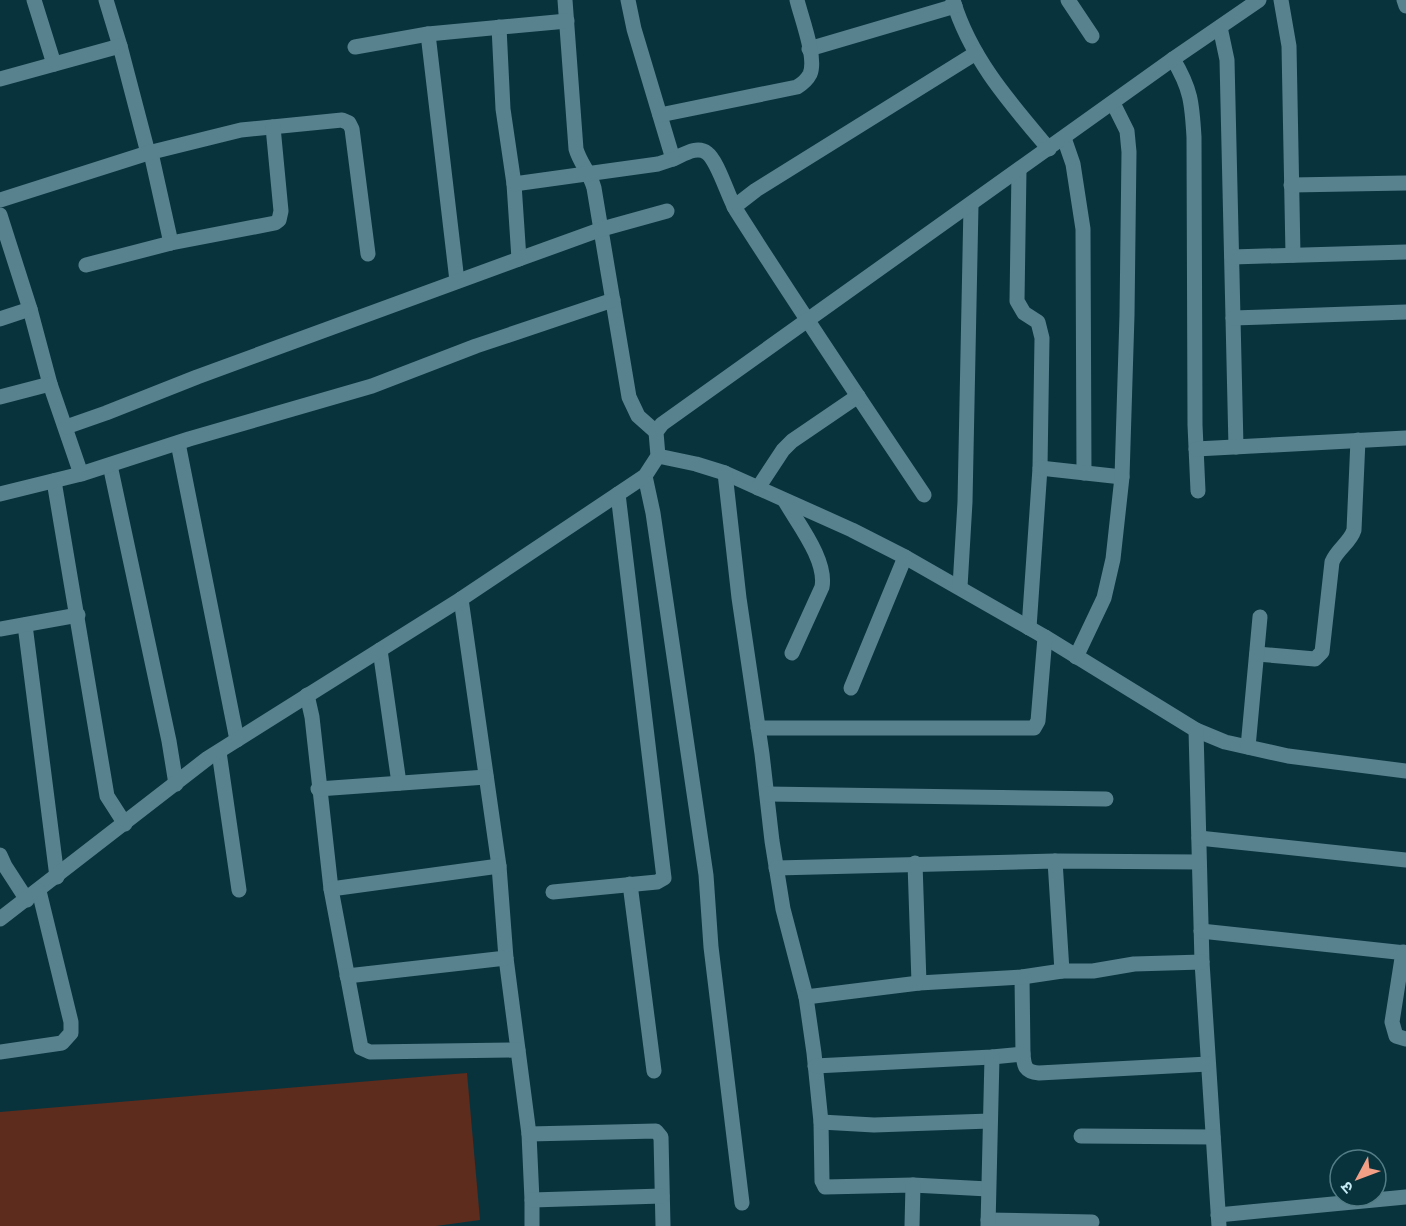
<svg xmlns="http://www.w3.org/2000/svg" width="1406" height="1226" font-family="'Playfair Display','Noto Sans Devanagari',serif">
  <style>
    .grass { fill: #5d2c1d }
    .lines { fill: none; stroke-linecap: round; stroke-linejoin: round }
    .minor { stroke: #58828e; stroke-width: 15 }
  </style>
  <rect width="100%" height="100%" fill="#08333d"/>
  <path class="grass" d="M467 1073 480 1220 436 1226H0V1112Z"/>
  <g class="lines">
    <g class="minor">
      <path d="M34 0 54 64"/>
      <path d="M106 0 120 46 148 153"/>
      <path d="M565 0 576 149C580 163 590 173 594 188L629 397 638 416 656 432"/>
      <path d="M628 0 634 29 673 159C683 155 697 145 707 153 718 161 728 197 736 210 797 306 861 401 924 495"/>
      <path d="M953 0C970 58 1011 104 1049 149"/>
      <path d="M1068 0 1092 36"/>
      <path d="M1281 0 1289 46 1293 255"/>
      <path d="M1404 0 1406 6"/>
      <path d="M499 27 503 109 514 184 519 259"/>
      <path d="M1220 27 1227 60 1236 447"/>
      <path d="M428 34 457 281"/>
      <path d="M355 47 428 34 567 21"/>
      <path d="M809 49 955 6"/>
      <path d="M1173 59C1191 89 1192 103 1194 137L1195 425 1198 491"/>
      <path d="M0 79 120 46"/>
      <path d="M660 115 797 87C802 84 807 80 810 74 817 58 801 17 797 0"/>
      <path d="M1064 138 1073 164 1083 229 1084 473"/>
      <path d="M151 153 171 243"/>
      <path d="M1019 170 1017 301 1024 313 1038 322 1042 338 1040 468 1029 628"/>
      <path d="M514 184 658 164 673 159"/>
      <path d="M1291 185 1406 183"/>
      <path d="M0 200 148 153 241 130 342 120 349 123 352 129 368 254"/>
      <path d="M734 207 756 190 976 53"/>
      <path d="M0 215 30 309 50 384 0 397"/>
      <path d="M1232 257 1406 252"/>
      <path d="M86 265 171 243 275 223 279 220 281 211 273 127"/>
      <path d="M1233 318 1406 312"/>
      <path d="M0 319 30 309"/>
      <path d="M50 384 81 474"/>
      <path d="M66 427 106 413 197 377 519 259 602 229 667 211"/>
      <path d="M178 443 237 740"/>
      <path d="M1196 449 1406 438"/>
      <path d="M658 456 696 464 725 473 852 530 905 557 1045 637 1196 730 1225 742 1288 756 1406 771"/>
      <path d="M110 465 169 741 176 784"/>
      <path d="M1040 468 1122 477"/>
      <path d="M725 473 739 598 762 754 772 841 783 909 806 997 814 1053 821 1122 822 1181 825 1187 913 1185 988 1189"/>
      <path d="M645 476 653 513 706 875 711 947 742 1203"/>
      <path d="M54 481 107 796 125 824"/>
      <path d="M758 488 783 450 792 441 858 396"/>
      <path d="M0 494 81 474 189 439 372 386 476 346 613 300"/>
      <path d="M785 501C798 524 827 560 822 587L792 653"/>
      <path d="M960 587 965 502 971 205"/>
      <path d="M461 599 499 866 506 958 529 1134 532 1200V1226"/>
      <path d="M25 625 57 877"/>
      <path d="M0 629 78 615"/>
      <path d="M380 650 399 783"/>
      <path d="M1257 654 1315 659 1322 652 1332 562C1337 549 1350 543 1354 530L1358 440"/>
      <path d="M1076 657 1104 598 1113 559 1122 477 1127 315 1129 152 1127 131 1113 103"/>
      <path d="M851 688 905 557"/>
      <path d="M307 695 312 717 331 889 361 1048 370 1052 518 1050"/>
      <path d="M758 728H1034L1038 721 1045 637"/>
      <path d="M1196 730 1202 962 1219 1226"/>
      <path d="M1248 747 1260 617"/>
      <path d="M219 752 239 890"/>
      <path d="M318 789 486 777"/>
      <path d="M767 794 1106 799"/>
      <path d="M1199 838 1406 860"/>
      <path d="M0 855 5 866 27 900"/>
      <path d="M1055 861 1062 971"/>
      <path d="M915 863 919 983"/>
      <path d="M776 868 1055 861 1199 862"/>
      <path d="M630 884 654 1071"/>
      <path d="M331 889 499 866"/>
      <path d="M553 892 657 882 664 878 618 494"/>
      <path d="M0 919 208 758 461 599 645 476 658 456 656 432 662 424 1173 59 1259 0"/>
      <path d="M1201 931 1406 953"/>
      <path d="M1403 952 1392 1022 1396 1036 1406 1039"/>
      <path d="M347 976 506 958"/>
      <path d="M1022 977 1023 1054C1024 1066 1025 1072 1039 1073L1208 1064"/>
      <path d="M806 997 919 983 1022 977 1062 971H1093L1134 964 1202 962"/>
      <path d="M0 1052 62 1043 71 1033V1022L39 891"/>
      <path d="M815 1066 992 1057 1023 1054"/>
      <path d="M821 1122 874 1125 990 1121"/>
      <path d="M529 1134 656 1131 661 1137 663 1226"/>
      <path d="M1081 1136 1213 1137"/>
      <path d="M532 1200 662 1196"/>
      <path d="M1218 1215 1406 1197"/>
      <path d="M988 1220 1092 1222"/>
      <path d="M912 1226 913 1185"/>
      <path d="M988 1226 992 1057"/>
    </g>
  </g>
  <g transform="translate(1358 1178) rotate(229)"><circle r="28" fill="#08333d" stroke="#547d87" stroke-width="1.5"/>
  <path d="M0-4.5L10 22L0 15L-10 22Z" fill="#f39f85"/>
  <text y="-9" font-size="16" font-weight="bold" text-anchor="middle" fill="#c7ebf5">उ</text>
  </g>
</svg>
